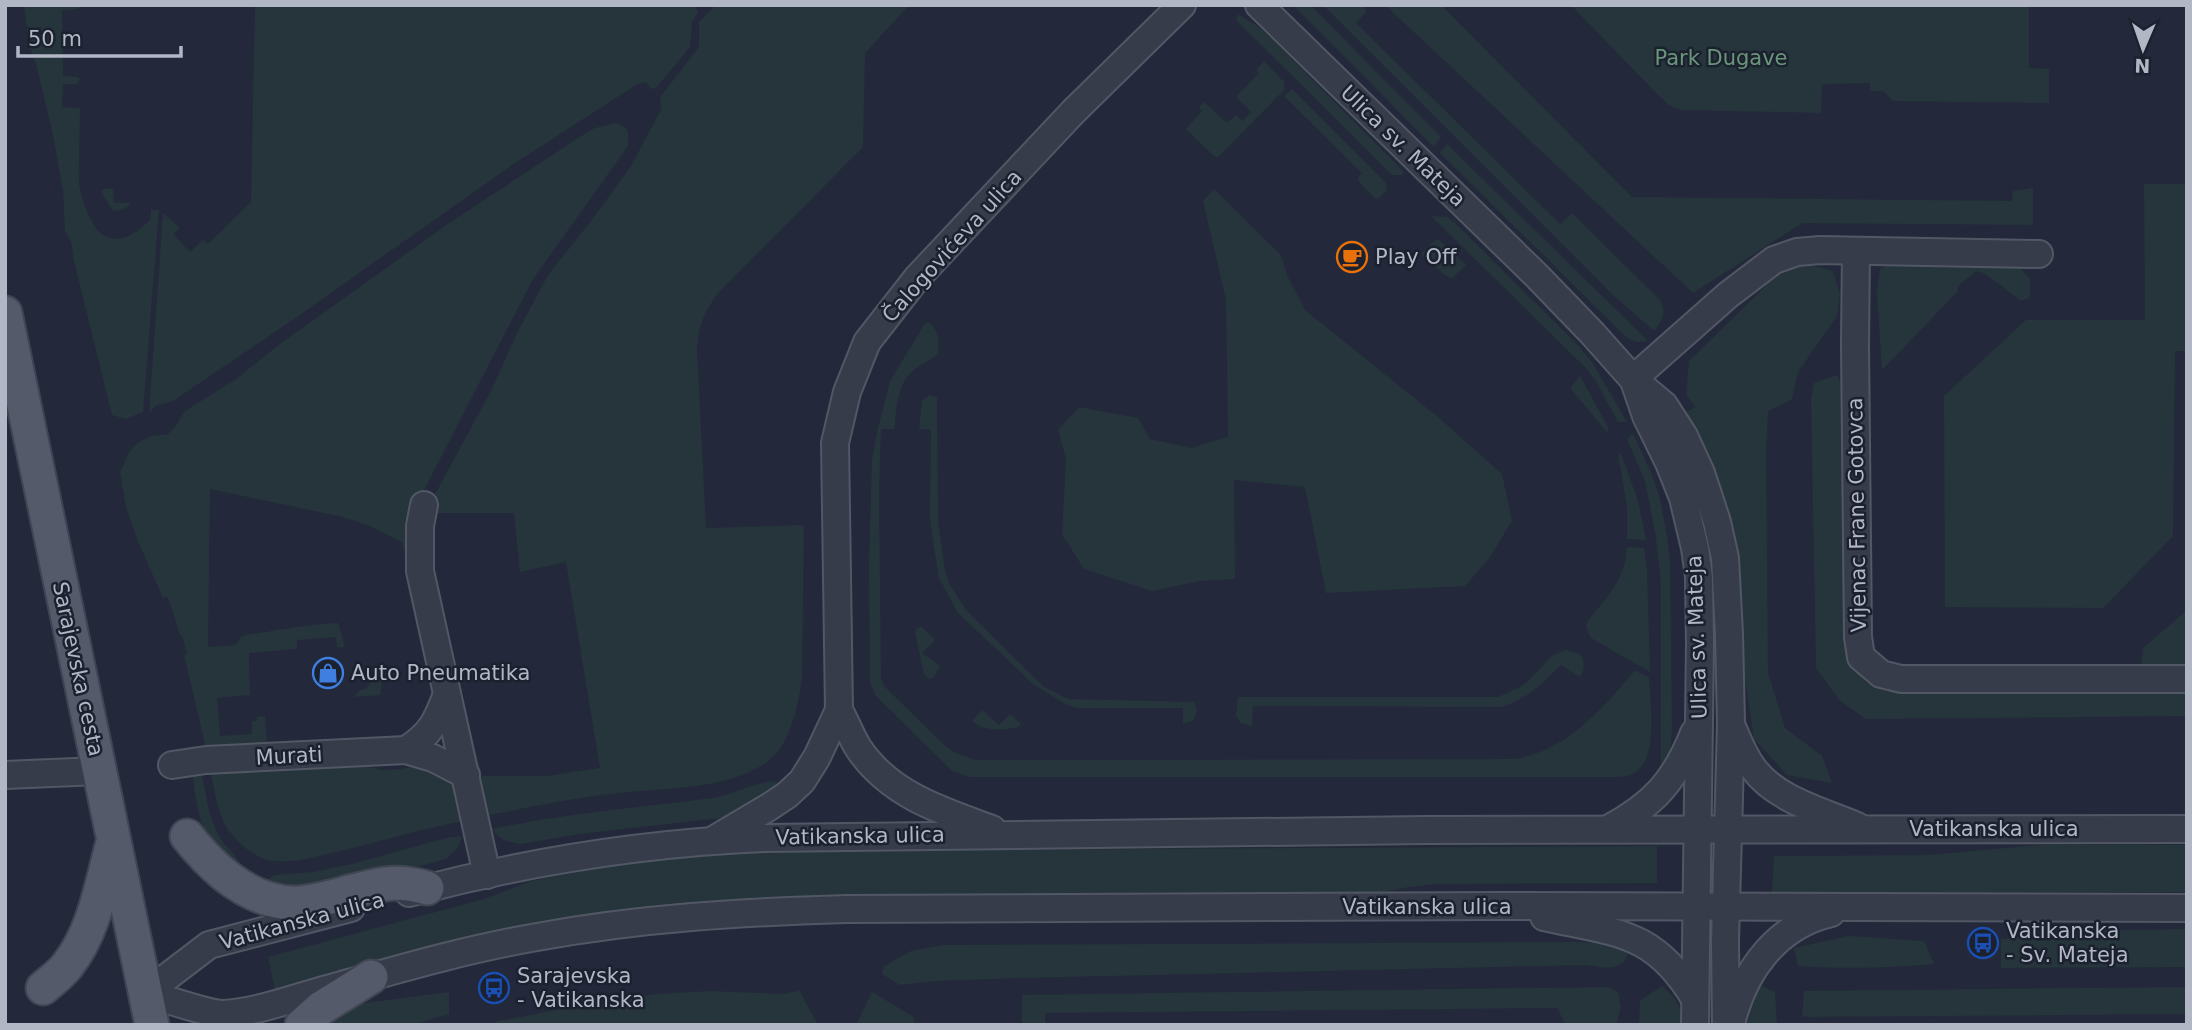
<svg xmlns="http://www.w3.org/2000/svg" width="2192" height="1030" font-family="'DejaVu Sans',sans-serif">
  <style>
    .green { fill: #25353b }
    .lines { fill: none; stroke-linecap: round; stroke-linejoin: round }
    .minor-casing { stroke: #525765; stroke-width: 30 }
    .major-casing { stroke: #404553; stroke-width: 37 }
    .minor { stroke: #363c4a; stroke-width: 26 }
    .major { stroke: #545a6a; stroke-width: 33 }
    .labels { text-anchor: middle; stroke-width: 5; stroke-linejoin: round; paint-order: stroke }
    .park-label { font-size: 21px; fill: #69967a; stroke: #1c212f }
    .street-label { font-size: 21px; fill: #b2b7c6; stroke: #1c212f }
    .poi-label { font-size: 21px; fill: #b2b7c6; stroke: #1c212f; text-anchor: start }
  </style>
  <rect width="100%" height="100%" fill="#23293a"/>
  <g class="green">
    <path d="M24 5H80L78 9 62 10 63 76 77 77 80 79 77 84H63L62 107 80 108C80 126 79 144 79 162 79 171 78 181 80 189 91 234 111 259 151 219V210H159L143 412 126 419 112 415 74 261 71 241 65 230 63 191 53 135 36 63 29 45Z"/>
    <path d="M255 5H692L699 11 692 22 690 47 656 88 651 89 646 82 639 83 512 165 294 319 173 401 155 406 149 414 163 213 180 228 173 234 190 252 203 240 208 244 251 202Z"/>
    <path d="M716 5H909L865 53 863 147 718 293C704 313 699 324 697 349L706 528 804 525 802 675C800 698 792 737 775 755 738 791 666 787 617 793 573 798 529 807 485 816L464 707 482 776H547L600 768 566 562 520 572 514 513H434L433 498 491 391 517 333 548 275 591 221 631 166 662 108 660 101 661 96 699 47V22Z"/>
    <path d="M1293 5H1310L1441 137 1434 147Z"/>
    <path d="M1323 5H1361L1367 11 1356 23 1560 224 1572 213 1660 300C1667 313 1662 321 1654 331L1613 295Z"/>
    <path d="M1385 5H1441L1632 197 2012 201 2013 191 2033 188V225L1802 223 1693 293Z"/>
    <path d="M1571 5H2029V68L2049 69V103L1893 101 1883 91H1870V83L1822 84 1821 113 1681 110 1669 105 1659 96Z"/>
    <path d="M1238 14 1262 29 1404 172 1402 175H1392L1236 20Z"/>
    <path d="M1264 61 1284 82V90L1218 157 1214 156 1186 129 1202 111 1199 107 1204 102 1227 123 1236 115 1243 121 1251 112 1236 97 1259 73 1256 70Z"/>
    <path d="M1292 89 1386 183 1387 190 1378 199 1374 198 1357 179 1362 173 1284 96Z"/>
    <path d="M616 123 626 128 628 132V146L533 279 422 494 416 612 402 542 370 526 343 517 210 489 208 647 236 645 241 637 246 635C277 631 307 624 338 623L345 647H337L336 637 297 640V649L249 653 250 695 217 698 220 736 252 734V721H257V717L265 716 267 745 206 748 184 655 187 654 182 635H180L169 600 167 597 163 598 137 539 126 507 120 472 130 451 139 442 151 436 168 434 175 427 185 411 235 380 276 347 445 226 578 138 595 128Z"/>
    <path d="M1446 145H1448L1647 340C1635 346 1626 337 1618 329L1440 153Z"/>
    <path d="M2144 184H2187V351H2175L2173 536 2103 608 1945 607 1944 396 2026 320H2145Z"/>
    <path d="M104 188 113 189 114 203H129L130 206 117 211 112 210 101 192Z"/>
    <path d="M1214 189 1281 255 1287 275 1305 310 1439 418 1502 474 1512 521 1488 560 1465 586 1326 593 1305 487 1234 480 1235 579 1200 581 1152 591 1084 569 1062 534 1066 459 1058 430 1079 407 1138 418 1150 439 1191 448 1228 437 1226 300 1203 201Z"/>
    <path d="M1431 216 1447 217 1454 222 1577 344 1592 362 1627 422H1618L1596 381 1586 368Z"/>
    <path d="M1438 239 1466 265 1452 278 1445 275 1421 254 1435 240Z"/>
    <path d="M1895 260 2018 265 2030 279V297L2021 301 1986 274 1976 271 1958 286V291L1882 370 1877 292 1880 269Z"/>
    <path d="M1810 265 1833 271 1840 294 1837 316 1798 372 1792 399 1768 411 1766 448 1768 673 1785 728 1822 756 1832 783 1787 775 1754 739 1737 626 1677 416 1696 407 1686 395 1689 361 1784 268Z"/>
    <path d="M928 322C939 329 939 342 938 354 931 360 921 364 914 370 896 384 897 409 894 429H881L879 490 881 679 885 687 945 746 955 753 975 760 1516 759C1569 749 1602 709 1635 670L1649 678C1650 703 1659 759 1634 773 1628 777 1620 777 1612 777H969L951 770 876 696 870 683 869 566 872 460 878 428 890 381 924 325Z"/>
    <path d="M1837 375 1846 397 1854 664 1866 682 1885 691 2187 693V716L1866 719 1839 700 1816 668 1811 399 1814 383Z"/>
    <path d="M1580 376 1609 429 1607 432 1570 388Z"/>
    <path d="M930 395 937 397V401L938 521 945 571 950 585 966 610 1043 686 1068 699 1194 702 1197 711 1193 720 1183 724V708H1077L1067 705 1033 684 958 613 939 578 932 535 930 515 931 430 919 429 922 400Z"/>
    <path d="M1633 434 1651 472 1660 498 1667 536 1670 561 1672 731 1670 753 1665 769 1661 764V584L1656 537 1645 481 1627 439Z"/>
    <path d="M1618 452 1621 454 1638 501 1646 540 1627 539V507Z"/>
    <path d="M1627 547 1644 548 1647 570 1650 672 1591 638 1586 627 1588 621C1608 595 1625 581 1627 547Z"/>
    <path d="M2187 610V667H2141L2143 648Z"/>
    <path d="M922 627 935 640 922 653 940 666 933 678 929 679 924 674 915 632 917 628Z"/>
    <path d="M1566 650 1580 654C1585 662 1585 669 1580 677L1561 665C1544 682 1525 701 1501 707L1253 706 1252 726 1241 723 1236 716 1238 697H1498L1524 685 1552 656Z"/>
    <path d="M377 674 381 676 382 683 380 695 355 697 358 691 366 689Z"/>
    <path d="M982 710 999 725 1010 714 1020 723V726C1007 731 983 732 972 721Z"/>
    <path d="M344 761 381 770 402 769 418 765 453 779 464 821C418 829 374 844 327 854 311 858 291 863 274 861 256 859 240 845 230 832 217 815 215 790 210 770Z"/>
    <path d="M201 772C206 791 207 812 216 830 226 853 240 850 242 877 231 865 217 852 209 838 197 820 196 794 192 773Z"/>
    <path d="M775 781 785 786 739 814 720 818 579 834 521 844 506 841 498 836 492 829C565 813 638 808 712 798 734 795 753 782 775 781Z"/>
    <path d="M463 836 457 849 446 859 332 890 257 885 275 875 313 872 352 864 446 838Z"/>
    <path d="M2040 845H2187V892L1772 894 1774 856 1928 855Z"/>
    <path d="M1657 846V883L1437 884 1409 887 1356 897H980L411 955 275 990 268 957 484 899 532 881 604 867 665 859 749 853 977 850Z"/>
    <path d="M2187 929V967L2001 968V939L2070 931Z"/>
    <path d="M1849 936 1924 941 1934 964C1889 968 1843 969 1798 966L1794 948Z"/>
    <path d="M1575 942 1605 943 1628 949C1627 974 1602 967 1584 965L1020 978 935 981 900 985 882 974 884 966 911 951 943 945Z"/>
    <path d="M1757 984 1775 992 1777 1025H1747Z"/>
    <path d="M1662 986C1677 1000 1681 1003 1682 1025H1639L1640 1001Z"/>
    <path d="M1608 987 1618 992 1621 1007 1616 1025H1566L1557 1008 1045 1013V1025H1022V995Z"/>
    <path d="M2187 987V1014L1802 1017 1804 991Z"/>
    <path d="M799 990 818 1025H496L495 1022 581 1005 657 994 710 991 786 994Z"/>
    <path d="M449 992V1014L411 1025H315L337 1011 365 1003Z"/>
    <path d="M872 992 914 1017V1025H856Z"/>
  </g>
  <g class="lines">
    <g class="minor-casing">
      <g id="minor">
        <path d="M1259 5 1537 276 1592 333 1633 379 1664 405 1684 436 1701 473 1717 522 1725 558 1729 634 1731 724 1725 941 1726 1025"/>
        <path d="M1856 251 1855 345 1858 637 1861 657 1881 674 1901 679H2187"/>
        <path d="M1633 379 1728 295 1774 260 1797 252 1820 250 2039 254"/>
        <path d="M1634 381 1646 416 1669 463 1683 498 1695 548 1699 577 1700 643 1695 1025"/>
        <path d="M424 505 420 526V571L487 875"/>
        <path d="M839 710C846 722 851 737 859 749 890 795 942 811 992 829"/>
        <path d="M1733 729C1739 743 1744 756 1753 768 1776 800 1822 811 1857 826"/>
        <path d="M406 750C431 734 437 721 447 694"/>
        <path d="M172 765 206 760 406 750 433 758 466 775"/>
        <path d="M5 775 99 771"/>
        <path d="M1608 829C1653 805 1675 781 1694 733"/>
        <path d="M715 839 769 807 787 795 802 781 817 757 839 710 835 443 847 392 867 342 917 278 1073 112 1182 5"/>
        <path d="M409 893C525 862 645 843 765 838L1425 830 2187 829"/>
        <path d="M1544 917C1615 933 1654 930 1695 999"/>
        <path d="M146 993 209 945 351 908"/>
        <path d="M146 993C163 998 208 1014 223 1014 259 1012 296 997 331 988 399 969 467 949 537 937 640 918 743 912 847 909L1498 906 2187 908"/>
        <path d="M1732 1020C1745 969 1778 925 1831 913"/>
      </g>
    </g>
    <g class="major-casing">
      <g id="major">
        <path d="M5 313 152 1025"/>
        <path d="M187 836C213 869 250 902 294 903 314 903 334 896 353 891 382 884 397 879 427 888"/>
        <path d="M43 988C51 981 61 974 67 966 94 932 101 887 112 846"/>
        <path d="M302 1025 321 1008 371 977"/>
      </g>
    </g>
    <use href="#minor" class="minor"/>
    <use href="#major" class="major"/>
  </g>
  <defs>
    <g id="cafe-ring" transform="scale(1.575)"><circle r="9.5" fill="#1c212f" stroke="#e8710a" stroke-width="1.5"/><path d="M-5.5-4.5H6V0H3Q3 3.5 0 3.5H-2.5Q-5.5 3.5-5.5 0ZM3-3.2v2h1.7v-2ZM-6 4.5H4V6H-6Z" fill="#e8710a"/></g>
    <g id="shop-ring" transform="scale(1.575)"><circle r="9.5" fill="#1c212f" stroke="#3f7fe0" stroke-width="1.5"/><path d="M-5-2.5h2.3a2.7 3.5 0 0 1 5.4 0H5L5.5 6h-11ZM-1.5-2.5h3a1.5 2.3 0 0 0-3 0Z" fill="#3f7fe0"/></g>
    <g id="bus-ring" transform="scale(1.575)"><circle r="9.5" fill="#1c212f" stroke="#1a4fb4" stroke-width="1.5"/><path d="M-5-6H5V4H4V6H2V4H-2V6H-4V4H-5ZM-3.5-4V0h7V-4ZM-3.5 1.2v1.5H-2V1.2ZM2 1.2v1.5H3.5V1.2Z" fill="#1a4fb4"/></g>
  </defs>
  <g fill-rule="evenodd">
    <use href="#cafe-ring" x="1352" y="257"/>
    <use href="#shop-ring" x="328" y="673"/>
    <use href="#bus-ring" x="1983" y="943"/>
    <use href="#bus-ring" x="494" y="988"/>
  </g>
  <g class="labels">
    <g class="park-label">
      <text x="1721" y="65">Park Dugave</text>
    </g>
    <g class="street-label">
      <text transform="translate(1403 146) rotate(44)" y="7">Ulica sv. Mateja</text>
      <text transform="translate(952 246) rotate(-48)" y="7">Čalogovićeva ulica</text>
      <text transform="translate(1857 515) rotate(-91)" y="7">Vijenac Frane Gotovca</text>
      <text transform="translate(1697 637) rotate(-92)" y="7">Ulica sv. Mateja</text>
      <text transform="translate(78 669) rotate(78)" y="7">Sarajevska cesta</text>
      <text transform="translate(289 756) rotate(-3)" y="7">Murati</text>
      <text x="1994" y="836">Vatikanska ulica</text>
      <text transform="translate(860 836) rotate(-1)" y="7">Vatikanska ulica</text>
      <text x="1427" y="914">Vatikanska ulica</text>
      <text transform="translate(302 921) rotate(-15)" y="7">Vatikanska ulica</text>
    </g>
    <g class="poi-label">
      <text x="1375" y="264">Play Off</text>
      <text x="351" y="680">Auto Pneumatika</text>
      <text x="2006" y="938">Vatikanska<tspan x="2006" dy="24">- Sv. Mateja</tspan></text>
      <text x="517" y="983">Sarajevska<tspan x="517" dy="24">- Vatikanska</tspan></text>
    </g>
  </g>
  <rect width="2192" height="1030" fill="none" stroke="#b2b7c6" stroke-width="14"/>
  <g transform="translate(2143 49) rotate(182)" stroke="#1c212f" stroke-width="5" paint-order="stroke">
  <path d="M0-5L12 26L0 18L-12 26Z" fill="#b2b7c6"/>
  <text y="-10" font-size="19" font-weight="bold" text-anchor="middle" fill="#b2b7c6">N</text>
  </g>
  <path d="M18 46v10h163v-10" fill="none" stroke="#b2b7c6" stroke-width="3.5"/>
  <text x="28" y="46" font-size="21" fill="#b2b7c6" stroke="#1c212f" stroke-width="5" paint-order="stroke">50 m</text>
</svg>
